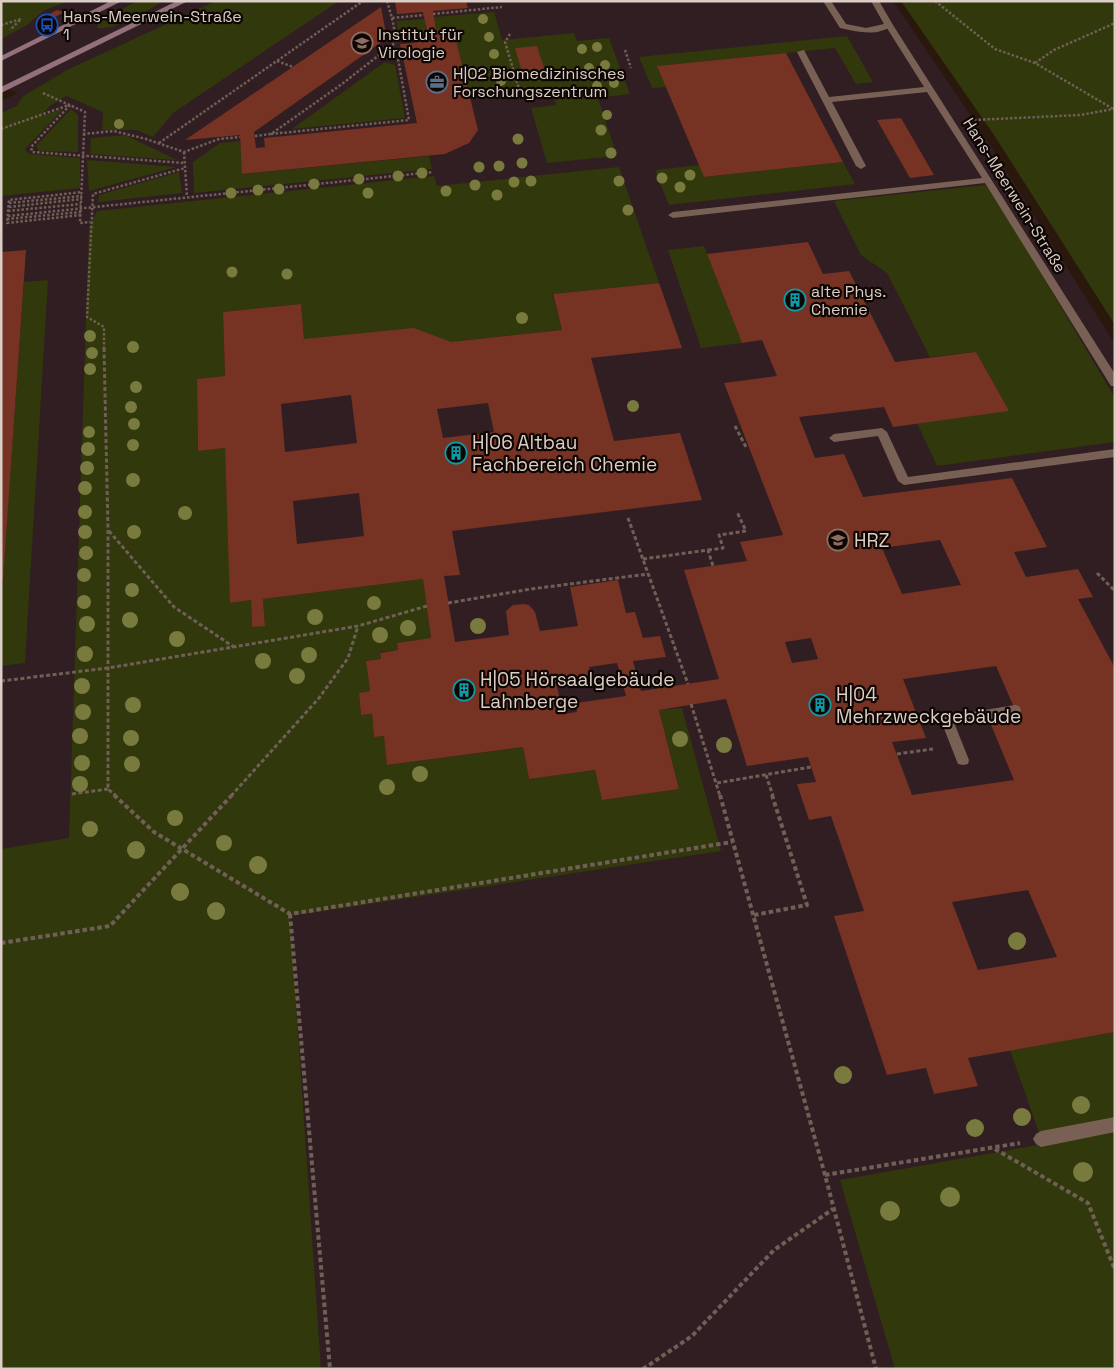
<svg xmlns="http://www.w3.org/2000/svg" width="1116" height="1370" font-family="'Space Grotesk',sans-serif">
  <style>
    .education { fill: #311e22 }
    .green { fill: #31380b }
    .building { fill: #763223; fill-rule: evenodd }
    .lines { fill: none; stroke-linecap: round; stroke-linejoin: round }
    .path-far2 { stroke: #6f5f56; stroke-width: 2.5; stroke-dasharray: 2.5 2; stroke-linecap: butt }
    .path-far1 { stroke: #6f5f56; stroke-width: 3; stroke-dasharray: 4 2.5; stroke-linecap: butt }
    .path { stroke: #6f5f56; stroke-width: 4; stroke-dasharray: 4.5 3; stroke-linecap: butt }
    .lane { fill: #786154; fill-rule: evenodd }
    .street { fill: #786154; fill-rule: evenodd }
    .secondary { fill: #93717c; fill-rule: evenodd }
    .tree { fill: #797a3e }
    .labels { text-anchor: middle; stroke-width: 4.5; stroke-linejoin: round; paint-order: stroke }
    .far-poi-label { font-size: 16px; fill: #dbcec7; stroke: #0d0603; text-anchor: start }
    .far-street-label { font-size: 16px; fill: #dbcec7; stroke: #0d0603 }
    .poi-label { font-size: 19px; fill: #dbcec7; stroke: #0d0603; text-anchor: start }
  </style>
  <rect width="100%" height="100%" fill="#2a180d"/>
  <path class="education" d="M1 1H893L979 128 1115 344V1369H1V101L18 93 1 86Z"/>
  <g class="green">
    <path d="M1 1H68L43 11 27 25 1 39Z"/>
    <path d="M137 1H164C145 11 119 30 97 28L98 23Z"/>
    <path d="M216 1H339L173 113 153 137 137 130H102L103 112 66 96 51 105 41 116 63 109 25 149 29 154 80 158V188L1 196V113L17 106 22 97 67 70Z"/>
    <path d="M901 1H1115V325L994 135Z"/>
    <path d="M494 12 502 40 574 33 577 41 609 38 630 94 598 98 617 156 547 163 531 108 556 105 551 89 469 97 453 28 436 30 434 17Z"/>
    <path d="M425 19 427 30 399 33 396 21Z"/>
    <path d="M847 36 873 82 856 84 835 48 658 66 666 87 652 88 639 57Z"/>
    <path d="M385 62 395 65 405 118 292 129Z"/>
    <path d="M71 109 78 115V152L39 151 36 146Z"/>
    <path d="M125 135 177 160 90 154 91 138Z"/>
    <path d="M240 141 243 174 429 156 432 169 194 193 193 162 220 143Z"/>
    <path d="M87 160 177 167 89 191Z"/>
    <path d="M843 162 855 184 669 205 655 170 699 165 705 177Z"/>
    <path d="M619 167 659 283 552 294 562 330 451 342 304 339 301 304 223 312 225 376 197 379 198 451 225 448 231 603 251 600 252 627 265 625 263 599 423 579 431 638 397 643 398 650 380 652 381 659 366 661 370 691 359 693 361 715 372 714 374 737 384 736 388 765 523 747 529 779 595 770 602 800 679 789 659 710 682 708 721 851 290 916 321 1369H1V849L69 838 89 227 97 211 434 176 437 186Z"/>
    <path d="M179 172 182 193 98 202 99 195Z"/>
    <path d="M986 185 1020 238 1115 398V442L937 466 917 423 1008 411 976 352 930 357 887 273 861 255 834 201Z"/>
    <path d="M704 246 742 343 701 348 668 250Z"/>
    <path d="M48 280 25 663 1 666V599L24 282Z"/>
    <path d="M1115 1032V1369H895L840 1180 1043 1144 1010 1050Z"/>
  </g>
  <g class="building">
    <path d="M395 1H466L468 8 433 11 436 30 453 28 478 130 469 143 445 154 242 174 240 135 185 140 381 7 386 34 427 30 423 12 397 14ZM413 37 414 43 400 44 417 123 264 138 265 147 256 148 254 132 386 39Z"/>
    <path d="M57 10 64 12 50 20 43 17Z"/>
    <path d="M537 46 546 74 523 76 515 48Z"/>
    <path d="M786 53 843 162 704 177 657 66Z"/>
    <path d="M901 118 934 175 910 178 877 120Z"/>
    <path d="M808 242 823 274 849 271 895 362 976 352 1009 411 893 427 884 407 799 417 815 458 844 454 863 497 1012 478 1047 547 1014 552 1026 577 1078 569 1093 597 1078 599 1115 668V1032L968 1058 978 1086 934 1094 926 1068 887 1075 834 916 864 911 831 816 809 820 797 784 816 782 808 757 747 766 726 699 659 710 679 789 602 800 595 770 529 779 523 747 387 765 384 736 374 737 372 714 361 715 359 693 370 691 366 661 381 659 380 653 398 650 397 643 431 638 423 579 263 599 265 626 252 627 251 600 230 603 225 448 198 451 197 379 225 376 223 312 301 304 304 339 414 328 451 342 562 330 553 294 659 283 682 348 591 358 614 441 680 433 702 500 452 531 460 575 444 576 455 642 509 635 506 611 513 605 524 604 529 605 535 612 540 631 578 626 570 587 618 580 626 613 635 612 643 638 660 636 666 657 633 661 641 691 719 679 684 570 747 561 740 542 783 535 724 383 777 376 762 340 742 343 707 254ZM351 395 357 443 285 452 281 404ZM488 403 494 432 443 438 437 409ZM359 493 364 536 297 544 293 501ZM940 540 961 585 902 594 882 548ZM811 638 818 659 792 663 785 642ZM617 663 626 696 575 703 577 712 563 714 556 682 592 677 589 667ZM996 666 1020 721 991 725 1014 780 912 795 892 742 926 738 903 679ZM1028 890 1057 957 978 970 952 902Z"/>
    <path d="M26 250 3 579H1V252Z"/>
  </g>
  <g class="lines">
    <g class="path-far2">
      <path d="M387 1 392 18 424 15"/>
      <path d="M935 1 995 49 1035 63 1115 110"/>
      <path d="M433 14 502 7"/>
      <path d="M392 18 395 33"/>
      <path d="M1 25 21 19 10 30"/>
      <path d="M510 34 505 42 520 92"/>
      <path d="M625 50 631 68"/>
      <path d="M277 61 293 67"/>
      <path d="M1035 63 1054 50 1115 23"/>
      <path d="M43 93 85 112 80 223 90 222"/>
      <path d="M70 105 31 147 32 152 184 163"/>
      <path d="M974 120 1080 115 1114 109"/>
      <path d="M1 129 69 105"/>
      <path d="M83 134 114 131 146 139 184 152 219 139 240 137"/>
      <path d="M271 134 409 120 398 59 380 54"/>
      <path d="M255 136 271 134 342 84 396 42V38"/>
      <path d="M159 143 363 1"/>
      <path d="M184 152 187 197"/>
      <path d="M9 203 82 196"/>
      <path d="M9 207 82 199"/>
      <path d="M8 211 81 204"/>
      <path d="M81 215 7 223 9 200 82 192"/>
      <path d="M8 216 433 172"/>
      <path d="M7 219 81 212"/>
      <path d="M104 349V327L87 317 93 194 185 168"/>
    </g>
    <g class="path-far1">
      <path d="M104 348 108 530V789L116 796"/>
      <path d="M735 426 747 449"/>
      <path d="M628 518 688 684"/>
      <path d="M109 531 174 607 234 647"/>
      <path d="M708 550 723 548 719 535 746 531 737 512"/>
      <path d="M643 559 708 550 713 566"/>
      <path d="M1097 573 1115 591"/>
      <path d="M448 603 531 589 648 574"/>
      <path d="M1 681 108 668 358 626 427 606"/>
      <path d="M691 704 720 796"/>
      <path d="M897 754 933 749"/>
      <path d="M766 775 773 796"/>
      <path d="M717 783 811 767"/>
      <path d="M72 794 108 789"/>
      <path d="M231 796 319 698 348 658 358 626"/>
    </g>
    <g class="path">
      <path d="M114 795 154 832 290 914 732 842"/>
      <path d="M720 795 825 1175 876 1369"/>
      <path d="M290 914 330 1369"/>
      <path d="M754 915 807 905 772 795"/>
      <path d="M1 943 110 926 232 795"/>
      <path d="M995 1149 1088 1203 1115 1270"/>
      <path d="M825 1175 1020 1143"/>
      <path d="M643 1369 692 1336 774 1250 833 1209"/>
    </g>
    <g class="lane">
      <path d="M886 23 893 25 1115 374V386H1111L985 183 673 218 668 215 673 212 982 178 927 92 832 102 866 166 861 169 856 166 797 52 804 50 829 97 924 87 885 25Z"/>
      <path d="M882 428 887 432 908 477 1115 449V457L904 485 898 481 878 436 834 442 829 438 834 434Z"/>
      <path d="M1015 705 1019 706 1021 710 1019 714 955 725 969 760 968 764 963 765 958 764 941 721 942 717Z"/>
      <path d="M1115 1117V1132L1041 1147 1036 1144 1033 1139 1036 1134 1041 1131Z"/>
    </g>
    <path class="street" d="M823 1H831L846 24 866 28 884 24 871 1H879L893 25C878 37 857 32 840 28Z"/>
    <g class="secondary">
      <path d="M111 1H122L1 61V56Z"/>
      <path d="M177 1H188L1 93V87Z"/>
    </g>
  </g>
  <g class="tree">
    <circle cx="483" cy="19" r="5"/>
    <circle cx="489" cy="37" r="5"/>
    <circle cx="597" cy="47" r="5"/>
    <circle cx="582" cy="49" r="5"/>
    <circle cx="494" cy="54" r="5"/>
    <circle cx="605" cy="65" r="5"/>
    <circle cx="589" cy="68" r="5"/>
    <circle cx="501" cy="81" r="5"/>
    <circle cx="614" cy="83" r="5"/>
    <circle cx="597" cy="86" r="5"/>
    <circle cx="607" cy="115" r="5"/>
    <circle cx="119" cy="124" r="5"/>
    <circle cx="601" cy="130" r="5.5"/>
    <circle cx="518" cy="139" r="5.5"/>
    <circle cx="611" cy="153" r="5.5"/>
    <circle cx="522" cy="163" r="5.5"/>
    <circle cx="499" cy="166" r="5.5"/>
    <circle cx="479" cy="167" r="5.5"/>
    <circle cx="422" cy="173" r="5.5"/>
    <circle cx="690" cy="175" r="5.5"/>
    <circle cx="398" cy="176" r="5.5"/>
    <circle cx="662" cy="178" r="5.5"/>
    <circle cx="359" cy="179" r="5.5"/>
    <circle cx="531" cy="181" r="5.5"/>
    <circle cx="619" cy="181" r="5.5"/>
    <circle cx="514" cy="182" r="5.5"/>
    <circle cx="314" cy="184" r="5.5"/>
    <circle cx="475" cy="185" r="5.5"/>
    <circle cx="680" cy="187" r="5.5"/>
    <circle cx="279" cy="189" r="5.5"/>
    <circle cx="258" cy="190" r="5.5"/>
    <circle cx="446" cy="191" r="5.5"/>
    <circle cx="231" cy="193" r="5.5"/>
    <circle cx="368" cy="193" r="5.5"/>
    <circle cx="497" cy="195" r="5.5"/>
    <circle cx="628" cy="210" r="5.5"/>
    <circle cx="232" cy="272" r="5.5"/>
    <circle cx="287" cy="274" r="5.5"/>
    <circle cx="522" cy="318" r="6"/>
    <circle cx="90" cy="336" r="6"/>
    <circle cx="133" cy="347" r="6"/>
    <circle cx="92" cy="353" r="6"/>
    <circle cx="90" cy="369" r="6"/>
    <circle cx="136" cy="387" r="6"/>
    <circle cx="633" cy="406" r="6"/>
    <circle cx="131" cy="407" r="6"/>
    <circle cx="134" cy="424" r="6"/>
    <circle cx="89" cy="432" r="6"/>
    <circle cx="133" cy="445" r="6"/>
    <circle cx="88" cy="449" r="7"/>
    <circle cx="87" cy="468" r="7"/>
    <circle cx="133" cy="480" r="7"/>
    <circle cx="85" cy="488" r="7"/>
    <circle cx="85" cy="512" r="7"/>
    <circle cx="185" cy="513" r="7"/>
    <circle cx="85" cy="532" r="7"/>
    <circle cx="134" cy="532" r="7"/>
    <circle cx="86" cy="553" r="7"/>
    <circle cx="84" cy="575" r="7"/>
    <circle cx="132" cy="590" r="7"/>
    <circle cx="84" cy="602" r="7"/>
    <circle cx="374" cy="603" r="7"/>
    <circle cx="315" cy="617" r="8"/>
    <circle cx="130" cy="620" r="8"/>
    <circle cx="87" cy="624" r="8"/>
    <circle cx="478" cy="626" r="8"/>
    <circle cx="408" cy="628" r="8"/>
    <circle cx="380" cy="635" r="8"/>
    <circle cx="177" cy="639" r="8"/>
    <circle cx="85" cy="654" r="8"/>
    <circle cx="309" cy="655" r="8"/>
    <circle cx="263" cy="661" r="8"/>
    <circle cx="297" cy="676" r="8"/>
    <circle cx="82" cy="686" r="8"/>
    <circle cx="133" cy="705" r="8"/>
    <circle cx="83" cy="712" r="8"/>
    <circle cx="80" cy="736" r="8"/>
    <circle cx="131" cy="738" r="8"/>
    <circle cx="680" cy="739" r="8"/>
    <circle cx="724" cy="745" r="8"/>
    <circle cx="82" cy="763" r="8"/>
    <circle cx="132" cy="764" r="8"/>
    <circle cx="420" cy="774" r="8"/>
    <circle cx="80" cy="784" r="8"/>
    <circle cx="387" cy="787" r="8"/>
    <circle cx="175" cy="818" r="8"/>
    <circle cx="90" cy="829" r="8"/>
    <circle cx="224" cy="843" r="8"/>
    <circle cx="136" cy="850" r="9"/>
    <circle cx="258" cy="865" r="9"/>
    <circle cx="180" cy="892" r="9"/>
    <circle cx="216" cy="911" r="9"/>
    <circle cx="1017" cy="941" r="9"/>
    <circle cx="843" cy="1075" r="9"/>
    <circle cx="1081" cy="1105" r="9"/>
    <circle cx="1022" cy="1117" r="9"/>
    <circle cx="975" cy="1128" r="9"/>
    <circle cx="1083" cy="1172" r="10"/>
    <circle cx="950" cy="1197" r="10"/>
    <circle cx="890" cy="1211" r="10"/>
  </g>
  <defs>
    <g id="bus-ring" transform="scale(1.125)"><circle r="9.5" fill="#0d0603" stroke="#1a4fb4" stroke-width="1.5"/><path d="M-5-6H5V4H4V6H2V4H-2V6H-4V4H-5ZM-3.5-4V0h7V-4ZM-3.5 1.2v1.5H-2V1.2ZM2 1.2v1.5H3.5V1.2Z" fill="#1a4fb4"/></g>
    <g id="university-ring" transform="scale(1.125)"><circle r="9.5" fill="#0d0603" stroke="#8d6e63" stroke-width="1.5"/><path d="M0-5L7-2L0 1L-7-2ZM-4 1L0 2.5L4 1V4Q0 6-4 4Z" fill="#8d6e63"/></g>
    <g id="office-ring" transform="scale(1.125)"><circle r="9.5" fill="#0d0603" stroke="#5c6f8a" stroke-width="1.5"/><path d="M-6-3h4V-5.5h4V-3h4V5H-6ZM-1-4.5V-3h2v-1.5ZM-6 0V1H6V0Z" fill="#5c6f8a"/></g>
    <g id="building-ring" transform="scale(1.125)"><circle r="9.5" fill="#0d0603" stroke="#0f9aa8" stroke-width="1.5"/><path d="M-4-6H4V6H1V3H-1V6H-4ZM-2.5-4.3h1.7v1.8h-1.7ZM.8-4.3h1.7v1.8H.8ZM-2.5-1h1.7V.8h-1.7ZM.8-1h1.7V.8H.8Z" fill="#0f9aa8"/></g>
  </defs>
  <g fill-rule="evenodd">
    <use href="#bus-ring" x="47" y="25"/>
    <use href="#university-ring" x="362" y="43"/>
    <use href="#office-ring" x="437" y="82"/>
    <use href="#building-ring" x="795" y="300"/>
    <use href="#building-ring" x="456" y="453"/>
    <use href="#university-ring" x="838" y="540"/>
    <use href="#building-ring" x="464" y="690"/>
    <use href="#building-ring" x="820" y="705"/>
  </g>
  <g class="labels">
    <g class="far-poi-label">
      <text x="63" y="22">Hans-Meerwein-Straße<tspan x="63" dy="18">1</tspan></text>
      <text x="378" y="40">Institut für<tspan x="378" dy="18">Virologie</tspan></text>
      <text x="453" y="79">H|02 Biomedizinisches<tspan x="453" dy="18">Forschungszentrum</tspan></text>
      <text x="811" y="297">alte Phys.<tspan x="811" dy="18">Chemie</tspan></text>
    </g>
    <g class="far-street-label">
      <text transform="translate(1015 195) rotate(58)" y="6">Hans-Meerwein-Straße</text>
    </g>
    <g class="poi-label">
      <text x="472" y="449">H|06 Altbau<tspan x="472" dy="22">Fachbereich Chemie</tspan></text>
      <text x="854" y="547">HRZ</text>
      <text x="480" y="686">H|05 Hörsaalgebäude<tspan x="480" dy="22">Lahnberge</tspan></text>
      <text x="836" y="701">H|04<tspan x="836" dy="22">Mehrzweckgebäude</tspan></text>
    </g>
  </g>
  <rect width="1116" height="1370" fill="none" stroke="#dbcec7" stroke-width="5"/>
</svg>
